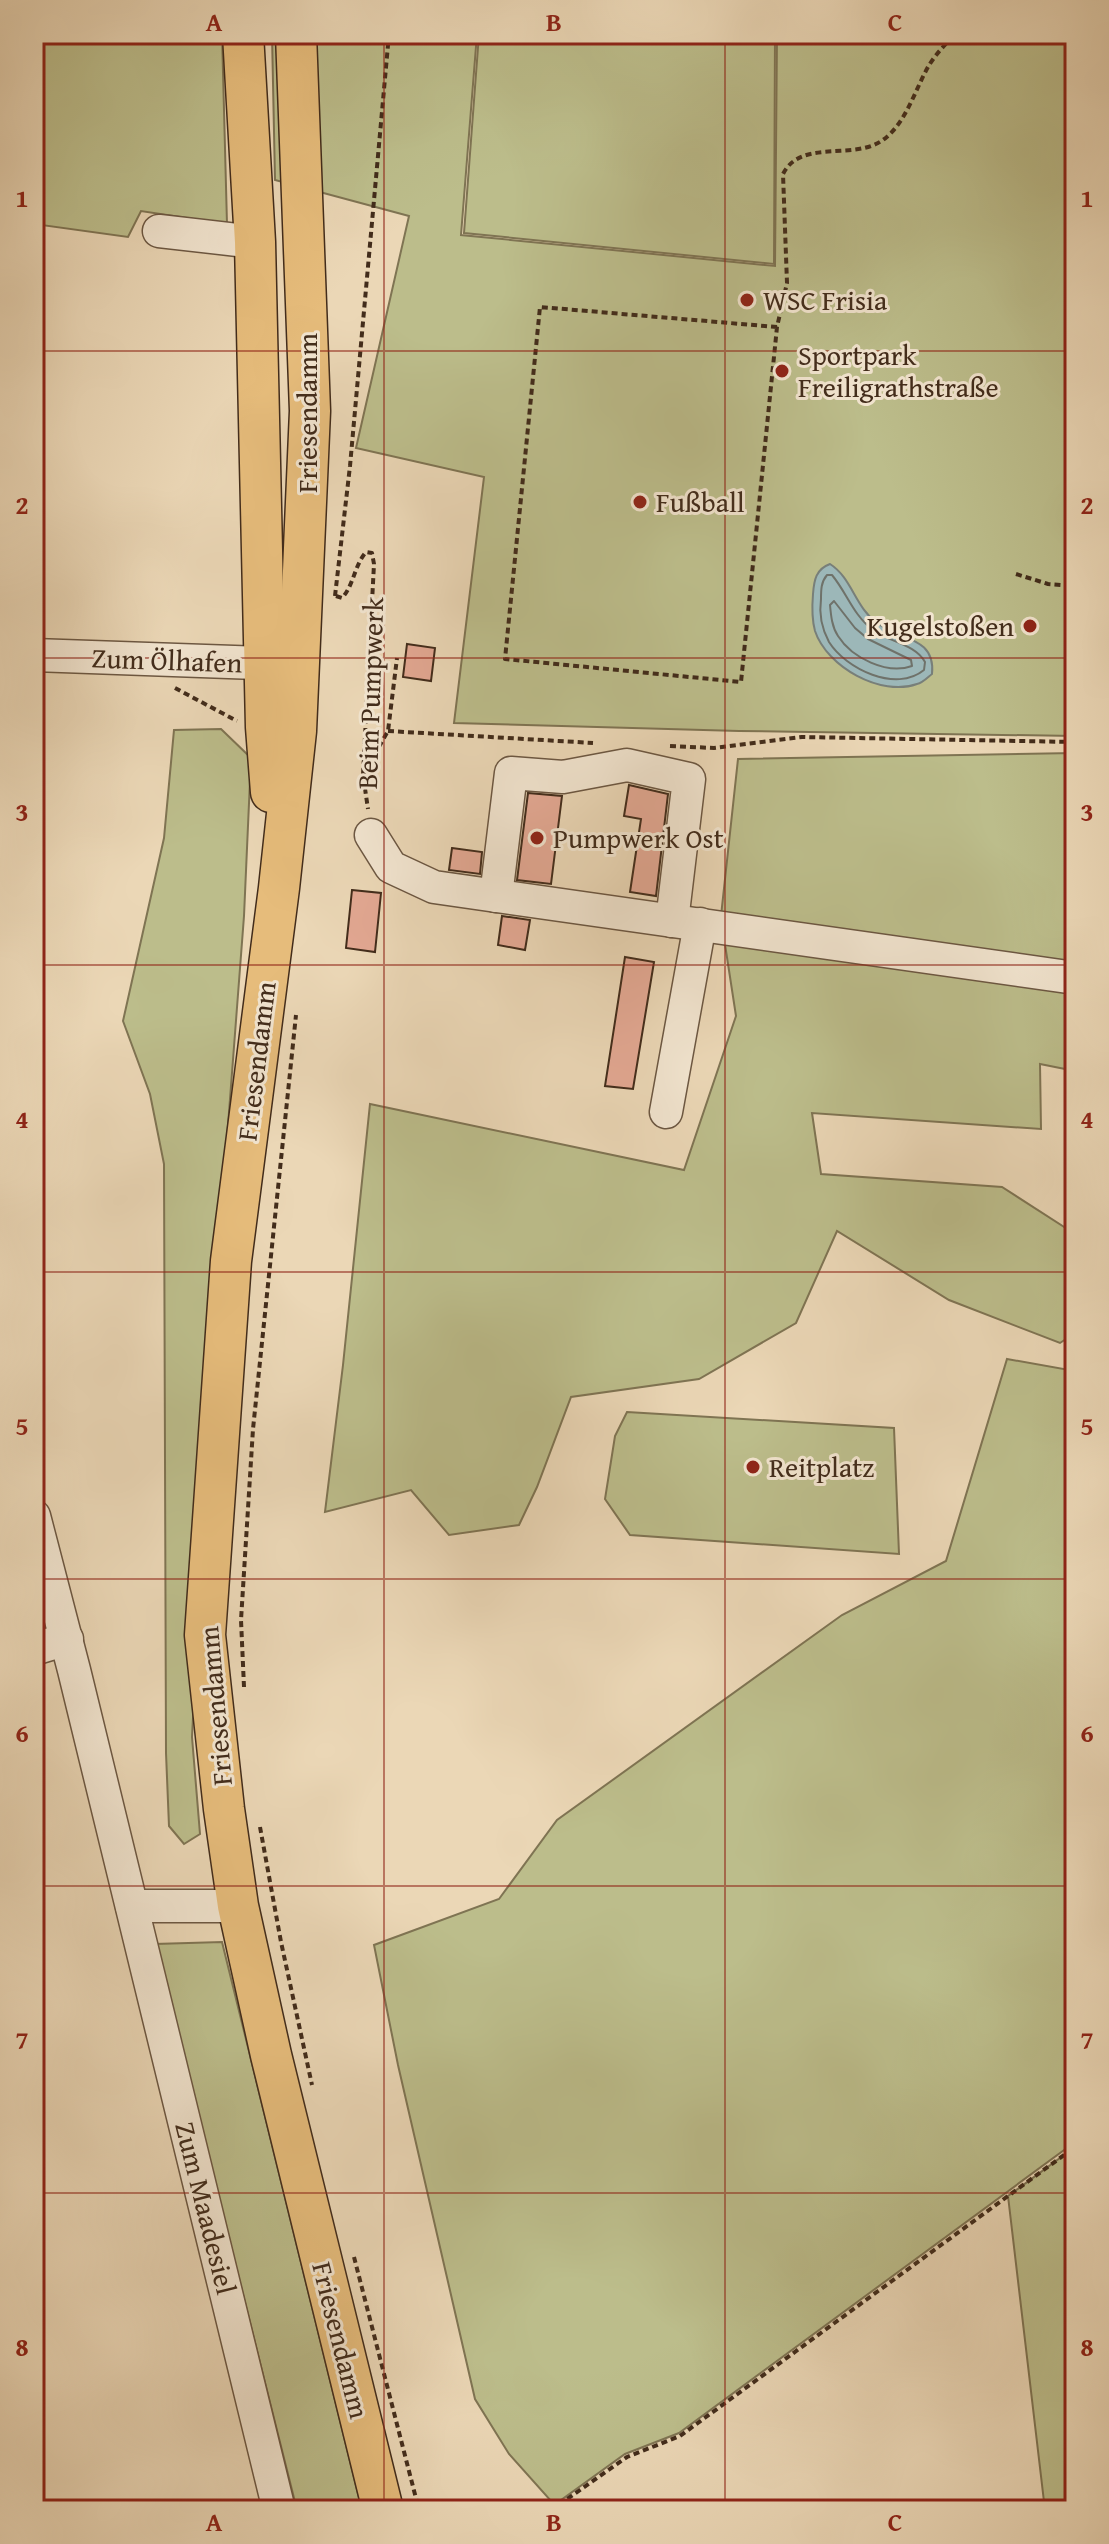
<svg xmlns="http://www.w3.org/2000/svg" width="1109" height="2544" font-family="'Gentium Book Plus',serif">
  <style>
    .green { fill: #bcbd8b; stroke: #7f7453; stroke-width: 2 }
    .water { fill: #9cb7b8; stroke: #787f79; stroke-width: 2 }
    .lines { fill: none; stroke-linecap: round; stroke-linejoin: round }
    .shore { stroke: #6f726a; stroke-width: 2 }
    .building { fill: #e3a893; stroke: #422c1b; stroke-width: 2 }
    .minor-casing { stroke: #6c5742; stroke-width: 35 }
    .major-casing { stroke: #422c1b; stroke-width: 43 }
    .path { stroke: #422c1b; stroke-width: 4; stroke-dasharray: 6 4; stroke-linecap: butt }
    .minor { stroke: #f2e5d0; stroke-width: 32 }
    .major { stroke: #e6bc7b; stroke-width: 40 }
    .grid { fill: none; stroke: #8f2418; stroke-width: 2; stroke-opacity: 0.55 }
    .poi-dot { fill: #8f2418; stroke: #f2e5d0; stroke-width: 3 }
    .labels { text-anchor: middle; stroke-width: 6; stroke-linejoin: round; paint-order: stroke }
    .poi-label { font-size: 28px; fill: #422c1b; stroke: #f2e5d0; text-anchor: start }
    .street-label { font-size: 28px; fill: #422c1b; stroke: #f2e5d0 }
    .neatline { fill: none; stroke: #8f2418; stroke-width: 3 }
    .grid-label { font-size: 26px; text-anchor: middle; font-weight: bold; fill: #8f2418 }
  </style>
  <rect width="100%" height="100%" fill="#ebd7b6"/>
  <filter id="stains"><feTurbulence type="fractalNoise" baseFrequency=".0025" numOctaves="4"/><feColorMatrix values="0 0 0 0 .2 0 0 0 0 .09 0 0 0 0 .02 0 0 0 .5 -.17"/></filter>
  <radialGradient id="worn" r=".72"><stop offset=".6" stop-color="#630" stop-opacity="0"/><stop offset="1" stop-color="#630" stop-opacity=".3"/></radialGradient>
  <g class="green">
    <path d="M34 34H222L227 224 141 211 128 237 34 224Z"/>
    <path d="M272 34H477L461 235 775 266 777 34H1075V736L739 731 454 723 484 477 356 448 409 216 275 180Z"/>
    <path d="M479 34H775L774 264 464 233Z"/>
    <path d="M221 729 251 758 244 916 215 1295 192 1737 200 1834 184 1844 169 1826 166 1753 164 1164 150 1094 123 1021 164 838 174 730Z"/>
    <path d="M1075 753V970L721 916 738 759Z"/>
    <path d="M724 938 1075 985V1071L1040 1064 1041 1129 812 1113 821 1174 1002 1187 1075 1234V1333L1060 1343 949 1300 837 1231 796 1323 699 1379 571 1397 537 1487 519 1525 449 1535 411 1490 325 1512 343 1365 370 1104 684 1170 736 1016Z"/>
    <path d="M1007 1359 1075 1371V2142L679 2433 625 2454 561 2500 551 2501 509 2454 475 2399 398 2065 374 1945 499 1899 557 1820 842 1615 946 1561Z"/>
    <path d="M627 1412 894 1428 899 1554 630 1535 605 1499 615 1436Z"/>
    <path d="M222 1942 362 2510H297L155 1944Z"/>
    <path d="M1075 2147V2510H1045L1008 2196Z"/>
  </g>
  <path class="water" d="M830 564C852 578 855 607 877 623 900 640 936 637 932 674 928 677 923 683 917 684 881 697 827 667 815 631 812 620 812 606 813 594 814 580 816 569 830 564Z"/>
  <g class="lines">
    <g class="shore">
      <path d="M827 575H832C847 593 853 615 873 630 889 642 915 644 925 662L924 670C896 693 846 669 829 642 822 629 819 613 821 599 821 590 821 582 827 575Z"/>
      <path d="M834 601 855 628 868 639 911 660 912 666C887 675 852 658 838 636 832 627 831 616 830 605Z"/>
    </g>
  </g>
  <g class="building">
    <path d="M407 644 435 648 431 681 403 677Z"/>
    <path d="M629 785 668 794 656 896 630 892 641 819 624 816Z"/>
    <path d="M528 793 562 796 551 884 517 880Z"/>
    <path d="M452 848 482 852 480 874 449 870Z"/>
    <path d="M352 890 381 893 375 952 346 948Z"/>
    <path d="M502 916 530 920 525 950 498 945Z"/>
    <path d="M625 957 654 962 633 1089 605 1086Z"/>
  </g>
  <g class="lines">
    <g class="minor-casing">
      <g id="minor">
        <path d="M159 231 255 242"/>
        <path d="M34 655 288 664"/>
        <path d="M371 835 391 867 434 887 1075 978"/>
        <path d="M496 896 511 773 563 777 627 765 689 779 672 921"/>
        <path d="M666 1112 700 924"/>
        <path d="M34 1516 74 1670 279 2510"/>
        <path d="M34 1649 67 1639"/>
        <path d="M132 1906H238"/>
      </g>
    </g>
    <g class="major-casing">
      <g id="major">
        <path d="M243 34 255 242 266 727 271 792"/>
        <path d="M296 34 310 411 296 731 279 888 231 1261 205 1635 224 1809 238 1906 271 2055 383 2510"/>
      </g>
    </g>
    <g class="path">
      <path d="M777 327 540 307 505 659 741 682 777 327 787 283 783 174C800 140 848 159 878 143 904 129 914 92 928 67 935 55 946 43 956 34"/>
      <path d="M1016 574 1048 584 1075 586"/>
      <path d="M335 596 350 466 389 34"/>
      <path d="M336 596 342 598C354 585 354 566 366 552L372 553 374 564 363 775 368 809"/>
      <path d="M175 688 237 721"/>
      <path d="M388 731 593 743"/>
      <path d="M670 746 714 748 802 737 1075 742"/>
      <path d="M364 773 388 731 397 658"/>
      <path d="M244 1687 241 1620 253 1429 296 1015"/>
      <path d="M260 1827 281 1942 312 2085"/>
      <path d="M354 2257 419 2510"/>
      <path d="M499 2510 530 2504 563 2502 627 2457 680 2436 1075 2147"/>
    </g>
    <use href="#minor" class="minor"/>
    <use href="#major" class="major"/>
  </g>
  <path class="grid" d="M384 34V2510M725 34V2510M34 351H1075M34 658H1075M34 965H1075M34 1272H1075M34 1579H1075M34 1886H1075M34 2193H1075"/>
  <g class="poi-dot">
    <circle cx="747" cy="300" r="8"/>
    <circle cx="782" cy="371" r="8"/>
    <circle cx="640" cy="502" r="8"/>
    <circle cx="1030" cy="626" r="8"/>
    <circle cx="537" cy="838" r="8"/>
    <circle cx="753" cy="1467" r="8"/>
  </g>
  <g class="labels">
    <g class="poi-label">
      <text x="763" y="310">WSC Frisia</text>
      <text x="798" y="365">Sportpark<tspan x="798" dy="32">Freiligrathstraße</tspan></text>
      <text x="656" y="512">Fußball</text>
      <text x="1014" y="636" text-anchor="end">Kugelstoßen</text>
      <text x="553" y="848">Pumpwerk Ost</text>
      <text x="769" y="1477">Reitplatz</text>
    </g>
    <g class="street-label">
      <text transform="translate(307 413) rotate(-90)" y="10">Friesendamm</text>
      <text transform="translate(167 660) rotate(2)" y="10">Zum Ölhafen</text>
      <text transform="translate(370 693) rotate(-88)" y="10">Beim Pumpwerk</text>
      <text transform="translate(256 1061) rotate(-83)" y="10">Friesendamm</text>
      <text transform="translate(215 1706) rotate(-95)" y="10">Friesendamm</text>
      <text transform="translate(206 2208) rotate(76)" y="10">Zum Maadesiel</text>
      <text transform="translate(341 2340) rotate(76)" y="10">Friesendamm</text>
    </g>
  </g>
  <rect width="1109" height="2544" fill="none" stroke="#ebd7b6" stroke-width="88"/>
  <rect x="44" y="44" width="1021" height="2456" class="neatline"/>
  <g class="grid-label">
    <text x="214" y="31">A</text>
    <text x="554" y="31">B</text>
    <text x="895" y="31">C</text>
    <text x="22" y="207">1</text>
    <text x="1087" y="207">1</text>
    <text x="22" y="514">2</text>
    <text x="1087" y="514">2</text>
    <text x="22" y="821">3</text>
    <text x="1087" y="821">3</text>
    <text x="22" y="1128">4</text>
    <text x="1087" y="1128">4</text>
    <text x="22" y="1435">5</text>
    <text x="1087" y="1435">5</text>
    <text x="22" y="1742">6</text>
    <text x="1087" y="1742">6</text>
    <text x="22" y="2049">7</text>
    <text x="1087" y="2049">7</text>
    <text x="22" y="2356">8</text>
    <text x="1087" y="2356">8</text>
    <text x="214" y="2531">A</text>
    <text x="554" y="2531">B</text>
    <text x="895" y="2531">C</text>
  </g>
  <rect width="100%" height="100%" filter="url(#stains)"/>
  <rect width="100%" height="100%" fill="url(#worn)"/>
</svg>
